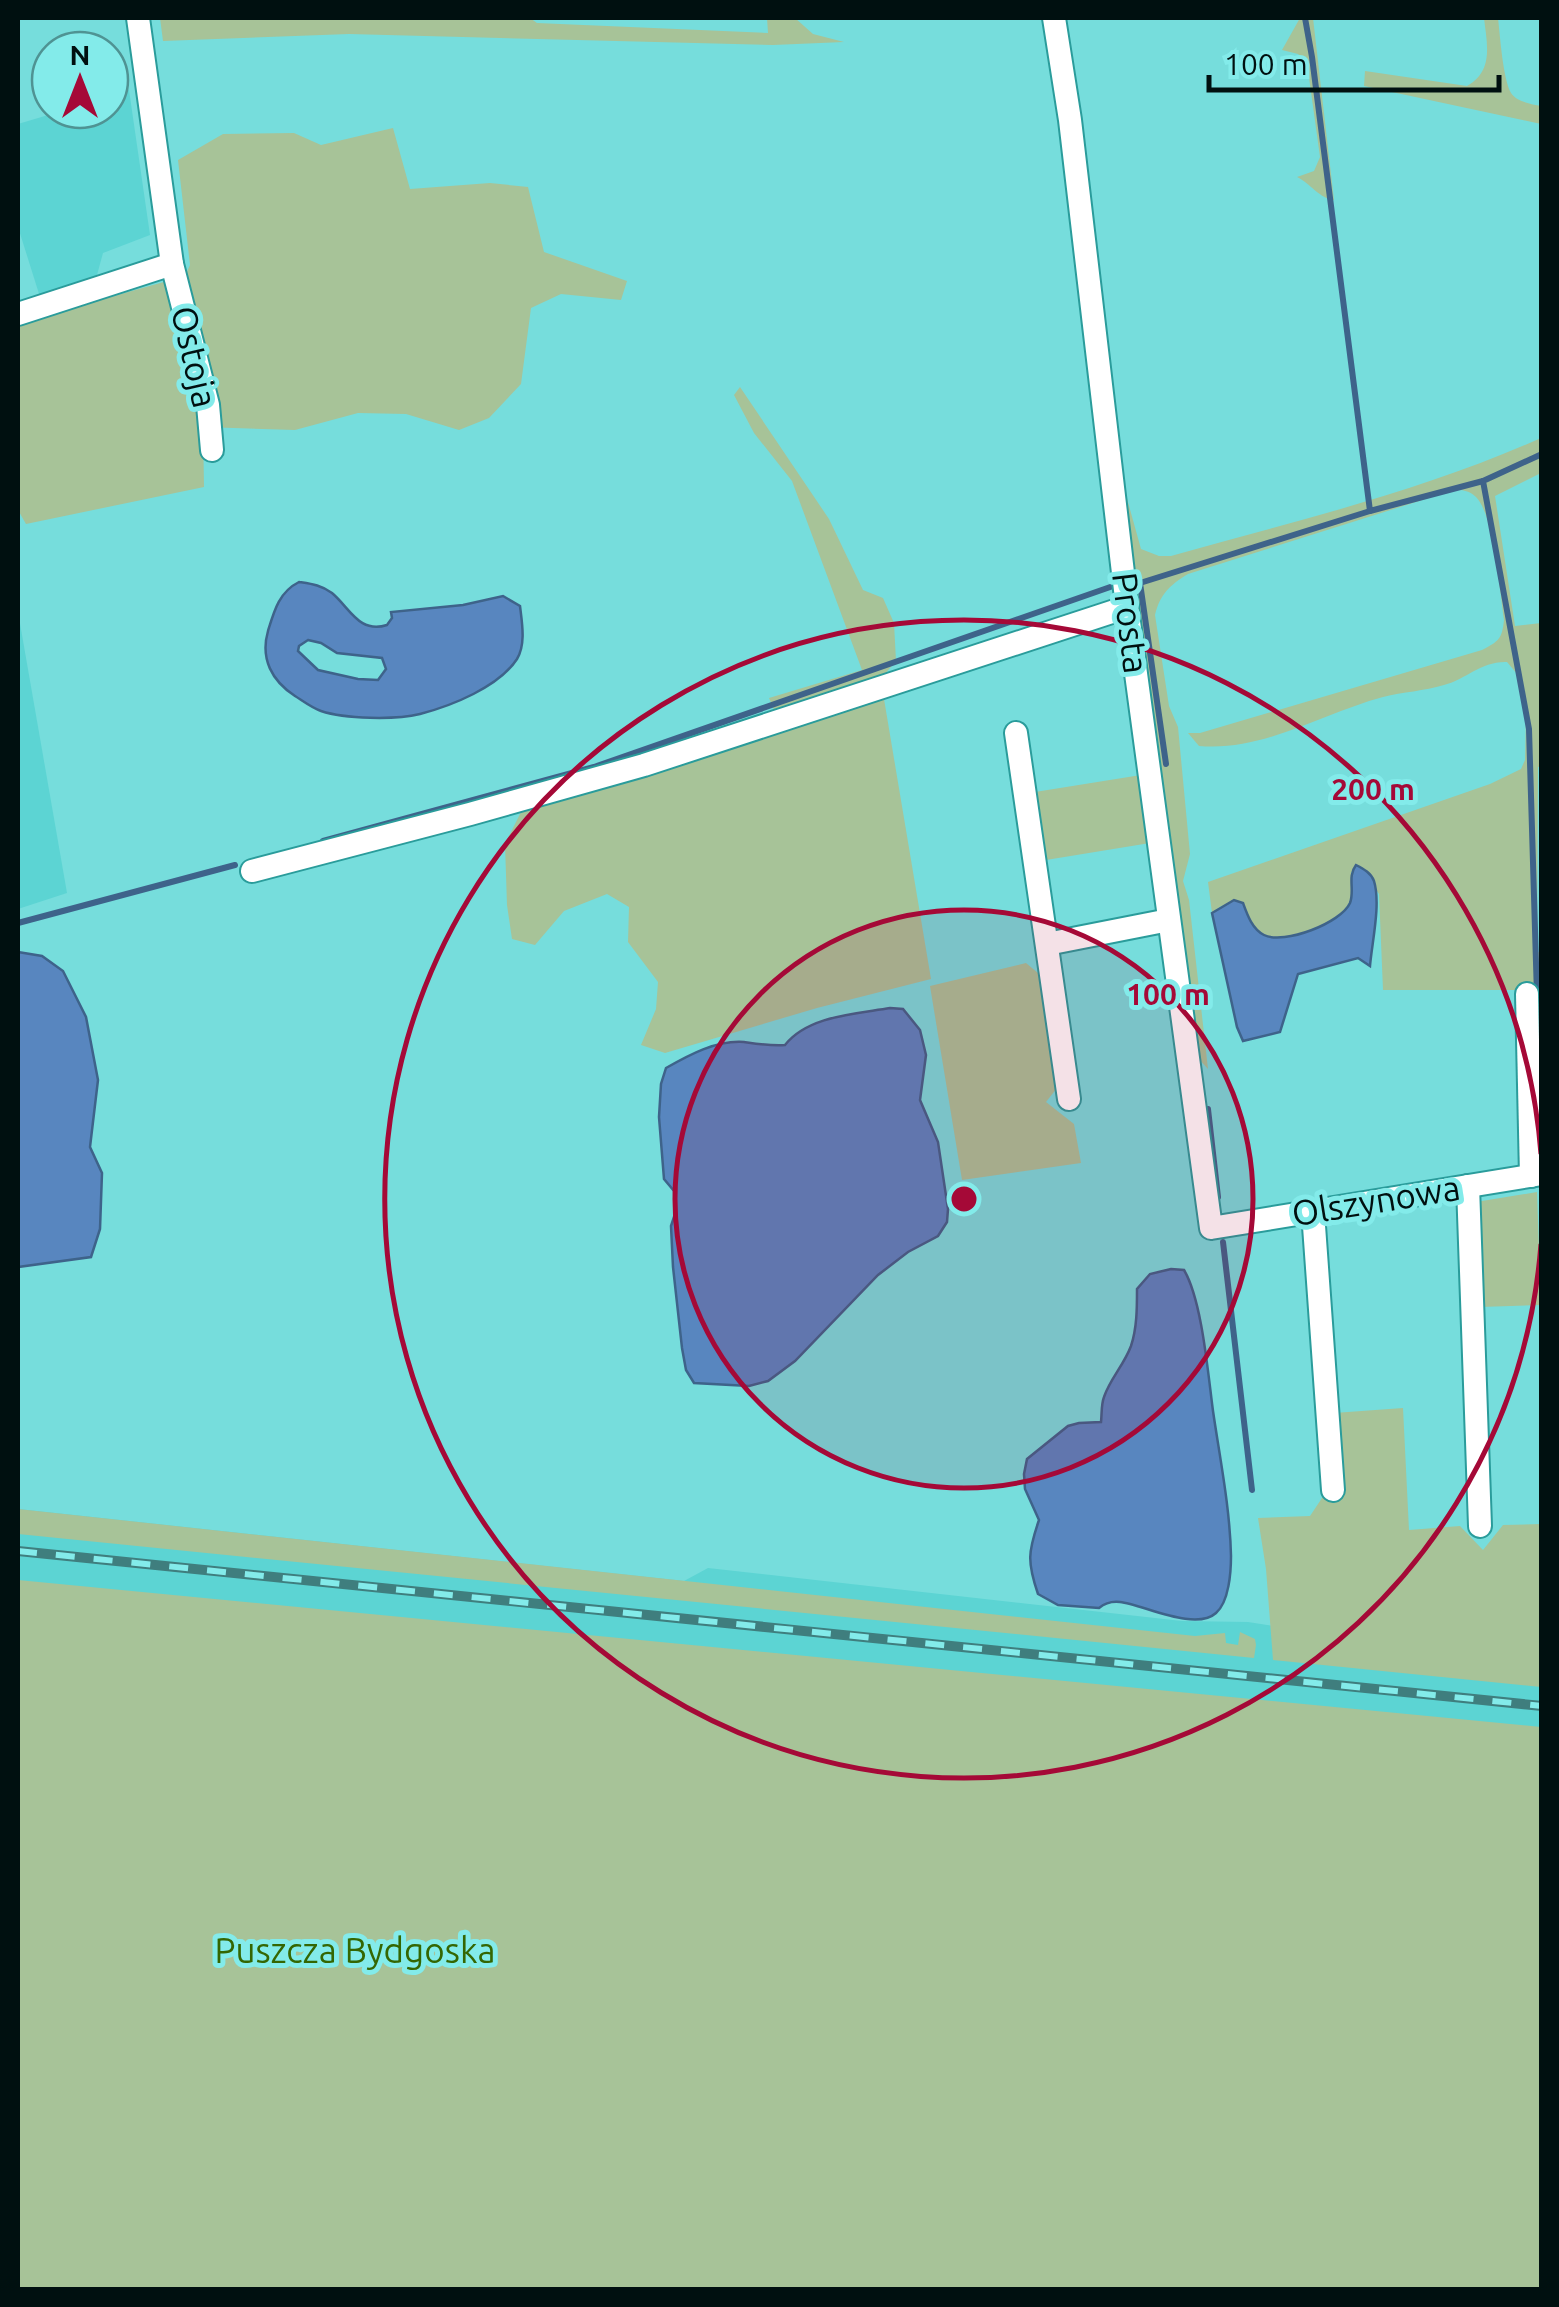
<svg xmlns="http://www.w3.org/2000/svg" width="1559" height="2307" font-family="Ubuntu,sans-serif">
  <style>
    .built { fill: #5cd4d3 }
    .green { fill: #a7c398 }
    .water { fill: #5886bf; stroke: #3e638a; stroke-width: 2.5; fill-rule: evenodd }
    .lines { fill: none; stroke-linecap: round; stroke-linejoin: round }
    .stream { stroke: #3e638a; stroke-width: 6 }
    .minor-casing { stroke: #2a9c9b; stroke-width: 26 }
    .minor { stroke: #fff; stroke-width: 22 }
    .rail-casing { stroke: #3f7e7e; stroke-width: 10 }
    .rail { stroke: #83ebea; stroke-width: 6; stroke-dasharray: 19; stroke-linecap: butt }
    .ring { fill: none; stroke: #a50937; stroke-width: 5 }
    .labels { text-anchor: middle; stroke-width: 10; stroke-linejoin: round; paint-order: stroke }
    .street-label { font-size: 35px; fill: #001010; stroke: #83ebea }
    .park-label { font-size: 35px; fill: #346602; stroke: #83ebea }
    .centre { fill: #a50937; stroke: #83ebea; stroke-width: 5 }
    .ring-label { font-size: 30px; text-anchor: middle; font-weight: bold; fill: #a50937; stroke: #83ebea; stroke-width: 10; stroke-linejoin: round; paint-order: stroke }
  </style>
  <rect width="100%" height="100%" fill="#76dddc"/>
  <g class="built">
    <path d="M129 90 150 235 103 253 97 275 40 297 18 227V124L65 110H110V96Z"/>
    <path d="M18 612 67 893 18 909Z"/>
    <path d="M18 1509 684 1581 708 1568 1182 1621 1248 1622 1541 1668V1731L18 1584Z"/>
  </g>
  <g class="green">
    <path d="M160 18H530L537 23 768 33 767 18H795L813 34 844 42 773 45 349 34 163 41Z"/>
    <path d="M1300 18H1313L1334 200C1320 199 1310 183 1297 177L1314 171 1320 157 1307 63 1298 54 1282 50Z"/>
    <path d="M1484 18H1498C1500 35 1503 79 1511 93 1517 102 1531 104 1541 106V124L1364 86 1365 71 1467 86C1494 71 1487 44 1484 18Z"/>
    <path d="M393 128 410 189 490 183 528 187 544 252 627 281 621 300 561 294 531 308 521 384 489 418 459 430 406 414 358 413 295 430 203 427 204 487 26 524 18 510V323L185 276 190 265 178 160 223 134 294 133 321 145Z"/>
    <path d="M740 387 829 519 863 590 883 598 894 623 896 661 884 675 775 712 769 698 862 670 792 481 754 433 734 395Z"/>
    <path d="M1541 438V473L1495 496 1515 626 1541 623 1542 766 1538 767 1537 952H1542L1541 1159 1538 1160V990H1383L1379 894 1374 887 1373 878 1351 872C1351 881 1353 895 1349 903 1340 923 1284 945 1264 935 1252 929 1247 914 1243 903L1221 906 1212 913 1208 882 1490 784 1521 769 1525 760 1526 714 1523 693 1518 675 1507 662C1481 661 1467 679 1444 685 1424 691 1403 692 1383 697 1323 713 1263 752 1199 746L1188 733H1200L1482 650C1499 641 1502 639 1504 620 1500 592 1494 515 1476 497 1469 490 1462 490 1454 490L1188 574C1170 585 1160 594 1155 615L1169 706 1178 727 1190 854 1183 881 1189 900 1208 1069 1197 1057 1120 496 1126 495 1141 549 1159 556H1171C1296 521 1423 491 1541 438Z"/>
    <path d="M883 693 931 979 817 1008 665 1053 641 1045 656 1009 658 982 628 942 629 907 607 894 564 911 535 945 512 939 507 905 505 844 523 808Z"/>
    <path d="M1141 775 1150 843 1046 860 1035 792Z"/>
    <path d="M1026 963 1038 973 1057 1088 1046 1102 1074 1124 1081 1163 962 1180 930 986Z"/>
    <path d="M1537 1192 1541 1305 1480 1307 1476 1202Z"/>
    <path d="M1403 1408 1409 1530 1460 1526 1483 1550 1503 1525 1541 1524V1687L1273 1660 1266 1569 1258 1518 1310 1516 1326 1492 1334 1413Z"/>
    <path d="M18 1509 1195 1636 1225 1633 1226 1643 1238 1645 1240 1632 1255 1639 1256 1645 1254 1658 18 1534Z"/>
    <path d="M18 1580 1541 1727V2289H18Z"/>
  </g>
  <g class="water">
    <path d="M299 582C312 584 321 585 332 593 350 608 359 634 387 625L392 618 391 612 463 605 503 596 520 606C522 623 526 644 517 659 499 687 451 706 420 714 395 720 345 719 321 711 312 708 303 701 295 696 272 681 260 659 268 631 274 611 279 592 299 582ZM308 640 321 643 337 653 382 658 386 669 378 680 358 679 318 670 298 651 299 646Z"/>
    <path d="M1356 865C1364 869 1371 873 1374 881 1381 904 1372 942 1370 966L1358 958 1298 974 1280 1032 1243 1041 1237 1027 1212 913 1234 900 1243 903C1247 914 1252 929 1264 935 1284 945 1341 923 1350 903 1355 890 1347 877 1356 865Z"/>
    <path d="M18 952 42 956 63 971 86 1017 98 1080 90 1147 102 1173 100 1229 91 1257 18 1267Z"/>
    <path d="M890 1008 903 1009 920 1030 926 1055 920 1100 938 1142 948 1209 947 1222 938 1236 908 1252 878 1275 795 1361 768 1381 749 1386 694 1383 686 1370 682 1348 673 1267 671 1226 675 1214 674 1191 664 1179 659 1117 661 1084 666 1068C689 1055 716 1040 744 1042 758 1044 770 1046 785 1045 808 1016 855 1014 890 1008Z"/>
    <path d="M1171 1269 1184 1270C1202 1300 1208 1374 1213 1411 1220 1459 1230 1508 1231 1556 1231 1572 1229 1602 1216 1613 1195 1632 1142 1604 1120 1602 1111 1601 1105 1603 1099 1608L1058 1605 1038 1594C1027 1562 1028 1552 1039 1520L1025 1489 1024 1474 1027 1459 1068 1426 1079 1423 1101 1422C1102 1413 1101 1405 1104 1397 1110 1379 1124 1365 1131 1346 1137 1328 1137 1308 1137 1289L1150 1274Z"/>
  </g>
  <g class="lines">
    <g class="stream">
      <path d="M1305 18 1312 57 1370 511 1483 481"/>
      <path d="M1166 764 1140 583 1370 511"/>
      <path d="M323 841 594 767 1116 585"/>
      <path d="M18 923 235 865"/>
      <path d="M1537 996 1529 729 1483 481 1542 454"/>
      <path d="M1208 1109 1218 1197"/>
      <path d="M1223 1242 1252 1490"/>
    </g>
    <g class="minor-casing">
      <g id="minor">
        <path d="M138 18 172 264 208 405 212 450"/>
        <path d="M1054 18 1070 120 1127 607 1211 1228 1542 1174"/>
        <path d="M18 314 172 264"/>
        <path d="M1016 733 1069 1099"/>
        <path d="M252 871 470 814 644 765 1127 607"/>
        <path d="M1047 944 1169 920"/>
        <path d="M1527 994 1531 1176"/>
        <path d="M1468 1186 1480 1526"/>
        <path d="M1313 1212 1333 1490"/>
      </g>
    </g>
    <use href="#minor" class="minor"/>
    <g class="rail-casing">
      <path id="rail" d="M18 1551 1542 1706"/>
    </g>
    <use href="#rail" class="rail"/>
  </g>
  <circle cx="964" cy="1199" r="289" fill="#a50937" fill-opacity=".12"/>
  <g class="ring">
    <circle cx="964" cy="1199" r="289"/>
    <path d="M1541 1244A579 579 0 1 1 1541 1154"/>
  </g>
  <g class="labels">
    <g class="street-label">
      <text transform="translate(194 357) rotate(77)" y="12">Ostoja</text>
      <text transform="translate(1130 623) rotate(83)" y="12">Prosta</text>
      <text transform="translate(1376 1201) rotate(-9)" y="12">Olszynowa</text>
    </g>
    <g class="park-label">
      <text x="355" y="1963">Puszcza Bydgoska</text>
    </g>
  </g>
  <circle cx="964" cy="1199" r="15" class="centre"/>
  <g class="ring-label">
    <text x="1373" y="800">200 m</text>
    <text x="1168" y="1005">100 m</text>
  </g>
  <rect width="1559" height="2307" fill="none" stroke="#001010" stroke-width="40"/>
  <g transform="translate(80 80)"><circle r="48" fill="#83ebea" stroke="#4f9393" stroke-width="2.5"/>
  <path d="M0-8L18 38L0 25L-18 38Z" fill="#a50937"/>
  <text y="-15" font-size="28" font-weight="bold" text-anchor="middle" fill="#001010">N</text>
  </g>
  <path d="M1209 75v15h290v-15" fill="none" stroke="#001010" stroke-width="5"/>
  <text x="1224" y="75" font-size="30" fill="#001010" stroke="#83ebea" stroke-width="8" paint-order="stroke">100 m</text>
</svg>
